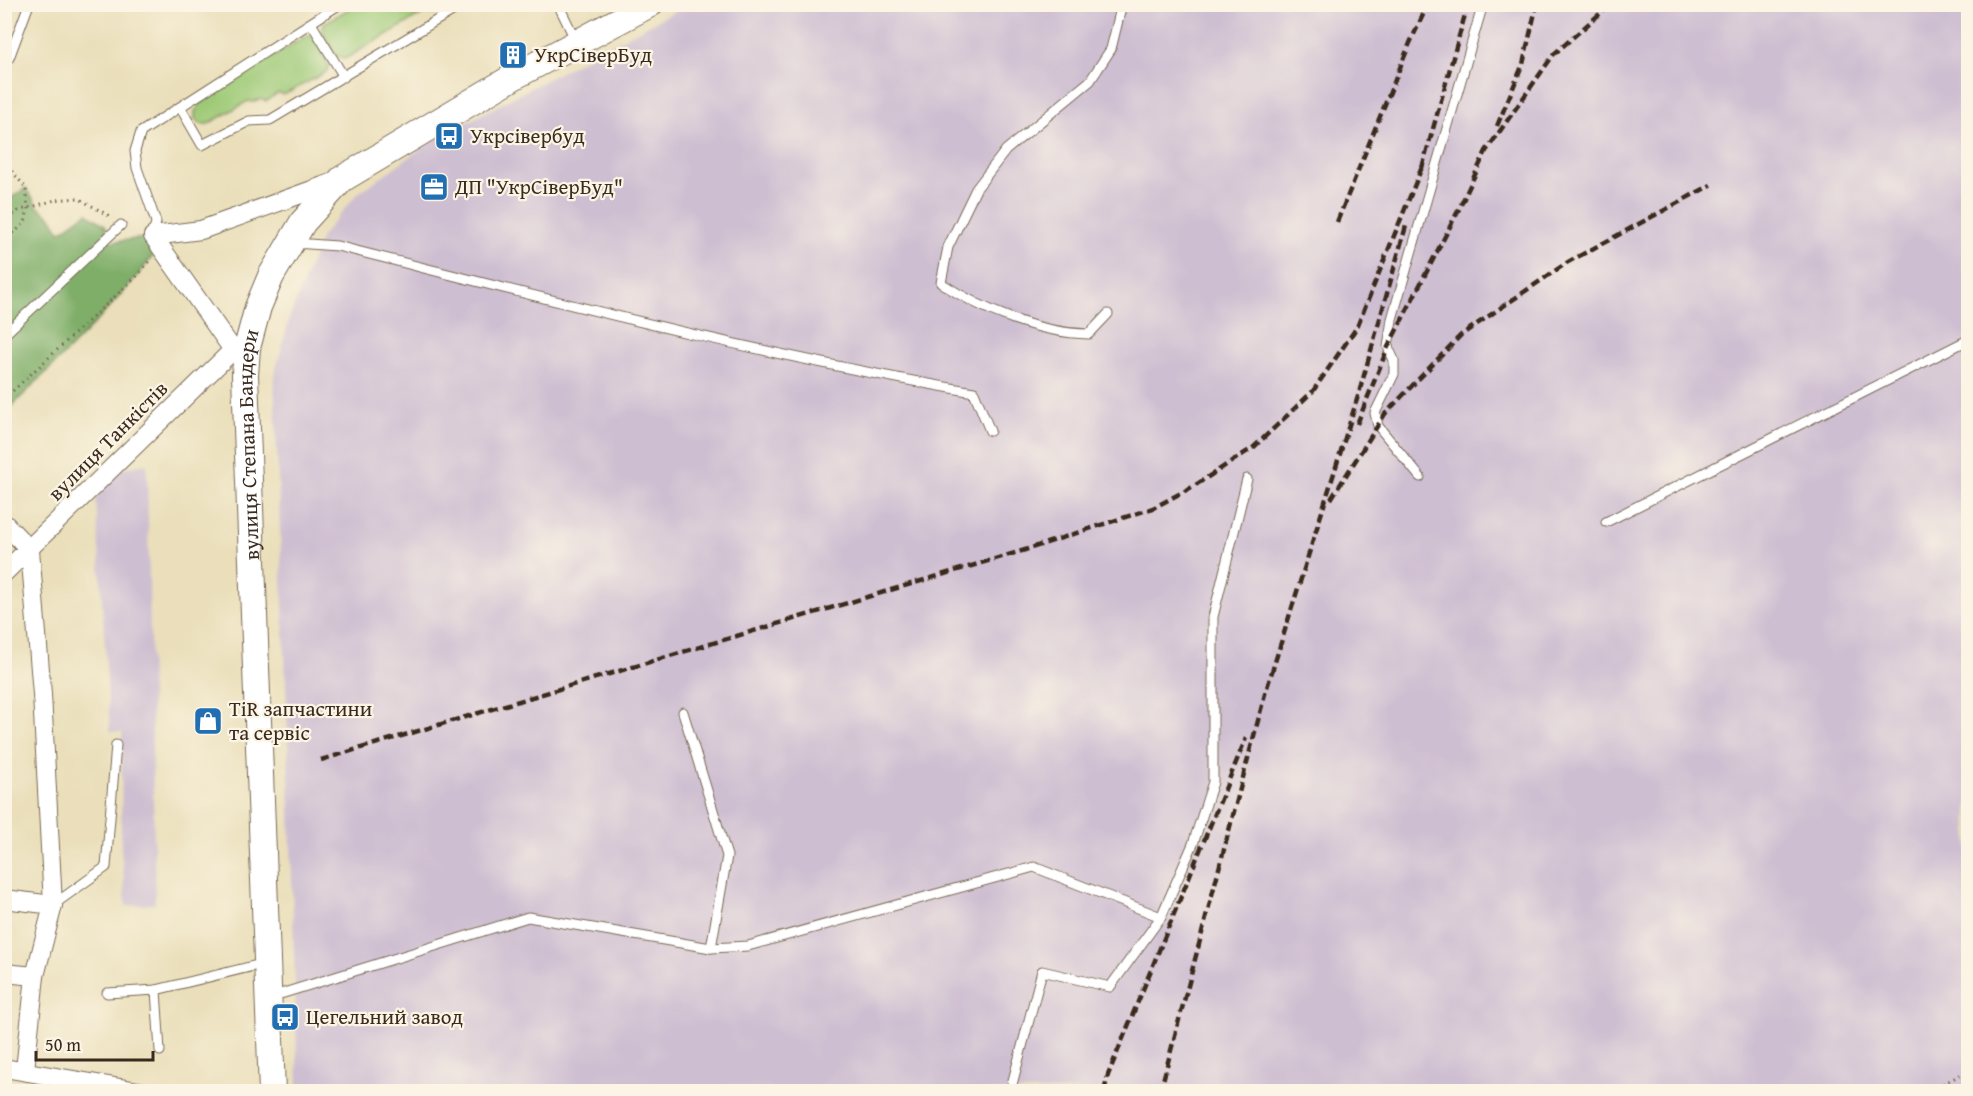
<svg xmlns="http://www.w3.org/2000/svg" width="1973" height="1096" font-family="'Gentium Book Plus',serif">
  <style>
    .industrial { fill: #cebed1 }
    .green { fill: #9eca77; stroke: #6c7a4a; stroke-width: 1.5 }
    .forest { fill: #7eae68; stroke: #5c6c43; stroke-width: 1.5 }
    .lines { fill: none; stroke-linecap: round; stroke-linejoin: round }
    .lane-casing { stroke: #786955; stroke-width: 11 }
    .street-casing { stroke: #786955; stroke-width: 20 }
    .secondary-casing { stroke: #786955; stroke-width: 28 }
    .path { stroke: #786955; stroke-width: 3; stroke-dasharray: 1.5 4.5; stroke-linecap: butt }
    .lane { stroke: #fff; stroke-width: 9 }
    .street { stroke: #fff; stroke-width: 18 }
    .secondary { stroke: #fff; stroke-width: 26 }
    .rail { stroke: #3b2a1e; stroke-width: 4.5; stroke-dasharray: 9 4.5; stroke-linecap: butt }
    .labels { text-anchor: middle; stroke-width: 4.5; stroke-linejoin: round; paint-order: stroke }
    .poi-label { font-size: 21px; fill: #3b2a1e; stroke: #fcf5e5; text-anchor: start }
    .street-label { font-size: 21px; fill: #3b2a1e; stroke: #fcf5e5 }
  </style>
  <rect width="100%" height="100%" fill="#fcf5e5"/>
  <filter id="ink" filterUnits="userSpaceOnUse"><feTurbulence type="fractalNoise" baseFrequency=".0167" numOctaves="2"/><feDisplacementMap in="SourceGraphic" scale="12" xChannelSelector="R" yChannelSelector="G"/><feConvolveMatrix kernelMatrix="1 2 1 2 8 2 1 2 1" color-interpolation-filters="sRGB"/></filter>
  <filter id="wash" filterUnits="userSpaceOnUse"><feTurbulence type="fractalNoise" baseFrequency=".008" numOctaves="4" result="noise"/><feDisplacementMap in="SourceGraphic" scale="24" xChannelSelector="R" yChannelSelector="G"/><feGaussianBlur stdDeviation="1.35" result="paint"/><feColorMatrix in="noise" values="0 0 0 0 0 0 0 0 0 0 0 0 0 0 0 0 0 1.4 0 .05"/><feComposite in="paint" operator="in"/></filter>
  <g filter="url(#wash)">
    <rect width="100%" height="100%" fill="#eadfba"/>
    <g class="industrial">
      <path d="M686 5H1968V1091H298L287 712 274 376 290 316 321 237 357 194 430 142Z"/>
      <path d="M147 464 155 904 126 906 121 849 122 732 110 731 96 499 117 469Z"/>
    </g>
    <g class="green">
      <path d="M356 5H449L434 14 426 12 345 59 336 55 322 31 324 23Z"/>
      <path d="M307 35 314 38 329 66 326 72 284 95 278 93 266 101 261 99 253 102 248 101 208 124H201L195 119V112L199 105Z"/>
    </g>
    <path class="forest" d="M26 188 37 206 51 217 60 232 87 213 106 226 107 237 111 242 144 238 153 256C109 313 55 363 5 413V202Z"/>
  </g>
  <g filter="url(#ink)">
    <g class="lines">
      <g class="lane-casing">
        <g id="lane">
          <path d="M558 4 576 41"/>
          <path d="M311 23 344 77"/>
          <path d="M4 62 9 58 29 4"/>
          <path d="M180 107 202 145 249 121 270 120 464 4"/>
          <path d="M153 236 156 222 137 168 135 151 141 132 340 4"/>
          <path d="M295 243 337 246C548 299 759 355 974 392L990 431"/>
          <path d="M1108 314 1089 334C1038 333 984 311 941 283L948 247 976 189 1006 150 1090 81 1111 49 1122 4"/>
          <path d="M4 335 121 225"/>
          <path d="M1420 477 1378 426 1375 413 1394 374V360L1388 347 1392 319 1483 4"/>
          <path d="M1606 522 1968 340"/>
          <path d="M683 712 727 856 711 948"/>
          <path d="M53 905 106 867 116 745"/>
          <path d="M156 990 160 1051"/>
          <path d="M107 993 156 990 266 963"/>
          <path d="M271 997 528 917 711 948 748 946 1034 867 1161 917"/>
          <path d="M1010 1092 1042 971 1110 987 1161 917 1193 844 1213 782V617L1247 479"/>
        </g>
      </g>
      <g class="street-casing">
        <g id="street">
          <path d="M233 350 153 236 201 230 340 180"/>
          <path d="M4 523 30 550 42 694 53 905 35 976 25 1070"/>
          <path d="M4 573 233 350 245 348"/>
          <path d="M4 899 53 905"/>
          <path d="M4 973 35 976"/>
          <path d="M4 1068 144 1092"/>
        </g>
      </g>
      <g class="secondary-casing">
        <g id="secondary">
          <path id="s1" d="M272 1092 245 375 247 348 258 307 271 276 303 222 342 179 515 76 650 4"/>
        </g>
      </g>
      <g class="path">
        <path d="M670 9 678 4"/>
        <path d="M4 162 26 188 28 208 25 223 4 241"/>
        <path d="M4 223 18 211 55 200 78 198 111 217"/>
        <path d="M4 399 137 276 150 260"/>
        <path d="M1927 1092 1968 1071"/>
      </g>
      <use href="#lane" class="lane"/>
      <use href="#street" class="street"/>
      <use href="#secondary" class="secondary"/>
      <g class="rail">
        <path d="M1497 126 1523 64 1537 4"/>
        <path d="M1422 168 1468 4"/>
        <path d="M1337 222 1410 43 1428 4"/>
        <path d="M1357 424 1388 347 1458 211 1486 151 1554 54 1611 4"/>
        <path d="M1331 499 1385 414 1461 335 1568 262 1711 185"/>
        <path d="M321 760 1025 550 1153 508 1194 486 1254 447 1313 391 1357 327 1424 162"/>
        <path d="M1104 1092 1108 1075 1246 738"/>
        <path d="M1160 1092 1265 694 1359 393 1406 226"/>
      </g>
    </g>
  </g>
  <defs>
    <g id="building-square" transform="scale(1.5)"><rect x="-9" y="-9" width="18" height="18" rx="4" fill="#1f6fb2" stroke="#fcf5e5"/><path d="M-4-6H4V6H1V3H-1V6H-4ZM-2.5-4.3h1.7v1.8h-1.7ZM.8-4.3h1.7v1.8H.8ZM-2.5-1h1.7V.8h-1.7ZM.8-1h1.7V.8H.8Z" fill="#fff"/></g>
    <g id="bus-square" transform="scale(1.5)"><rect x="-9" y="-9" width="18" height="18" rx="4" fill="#1f6fb2" stroke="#fcf5e5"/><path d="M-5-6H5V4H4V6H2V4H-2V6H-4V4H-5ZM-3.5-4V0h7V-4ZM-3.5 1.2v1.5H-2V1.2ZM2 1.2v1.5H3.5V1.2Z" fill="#fff"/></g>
    <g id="office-square" transform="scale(1.5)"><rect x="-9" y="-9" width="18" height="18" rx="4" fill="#1f6fb2" stroke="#fcf5e5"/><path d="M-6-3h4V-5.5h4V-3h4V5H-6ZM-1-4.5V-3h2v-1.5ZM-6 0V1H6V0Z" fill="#fff"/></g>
    <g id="shop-square" transform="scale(1.5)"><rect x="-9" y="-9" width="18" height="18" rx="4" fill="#1f6fb2" stroke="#fcf5e5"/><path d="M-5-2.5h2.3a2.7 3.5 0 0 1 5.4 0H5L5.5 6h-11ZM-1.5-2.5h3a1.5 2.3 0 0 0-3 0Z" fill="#fff"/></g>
  </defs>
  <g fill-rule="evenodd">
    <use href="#building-square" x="513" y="55"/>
    <use href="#bus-square" x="449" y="136"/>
    <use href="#office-square" x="434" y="187"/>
    <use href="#shop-square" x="208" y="721"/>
    <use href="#bus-square" x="285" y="1017"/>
  </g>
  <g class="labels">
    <g class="poi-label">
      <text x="534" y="62">УкрСіверБуд</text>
      <text x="470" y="143">Укрсівербуд</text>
      <text x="455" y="194">ДП "УкрСіверБуд"</text>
      <text x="229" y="716">TiR запчастини<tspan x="229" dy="24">та сервіс</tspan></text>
      <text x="306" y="1024">Цегельний завод</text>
    </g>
    <g class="street-label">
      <text transform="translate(108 441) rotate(-45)" y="7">вулиця Танкістів</text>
      <text dy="7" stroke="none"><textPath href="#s1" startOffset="648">вулиця Степана Бандери</textPath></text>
    </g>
  </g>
  <rect width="1973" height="1096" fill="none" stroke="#fcf5e5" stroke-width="24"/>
  <path d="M36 1051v9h117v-9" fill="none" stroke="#3b2a1e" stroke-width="3"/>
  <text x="45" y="1051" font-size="18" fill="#3b2a1e" stroke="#fcf5e5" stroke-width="4.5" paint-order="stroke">50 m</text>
</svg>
